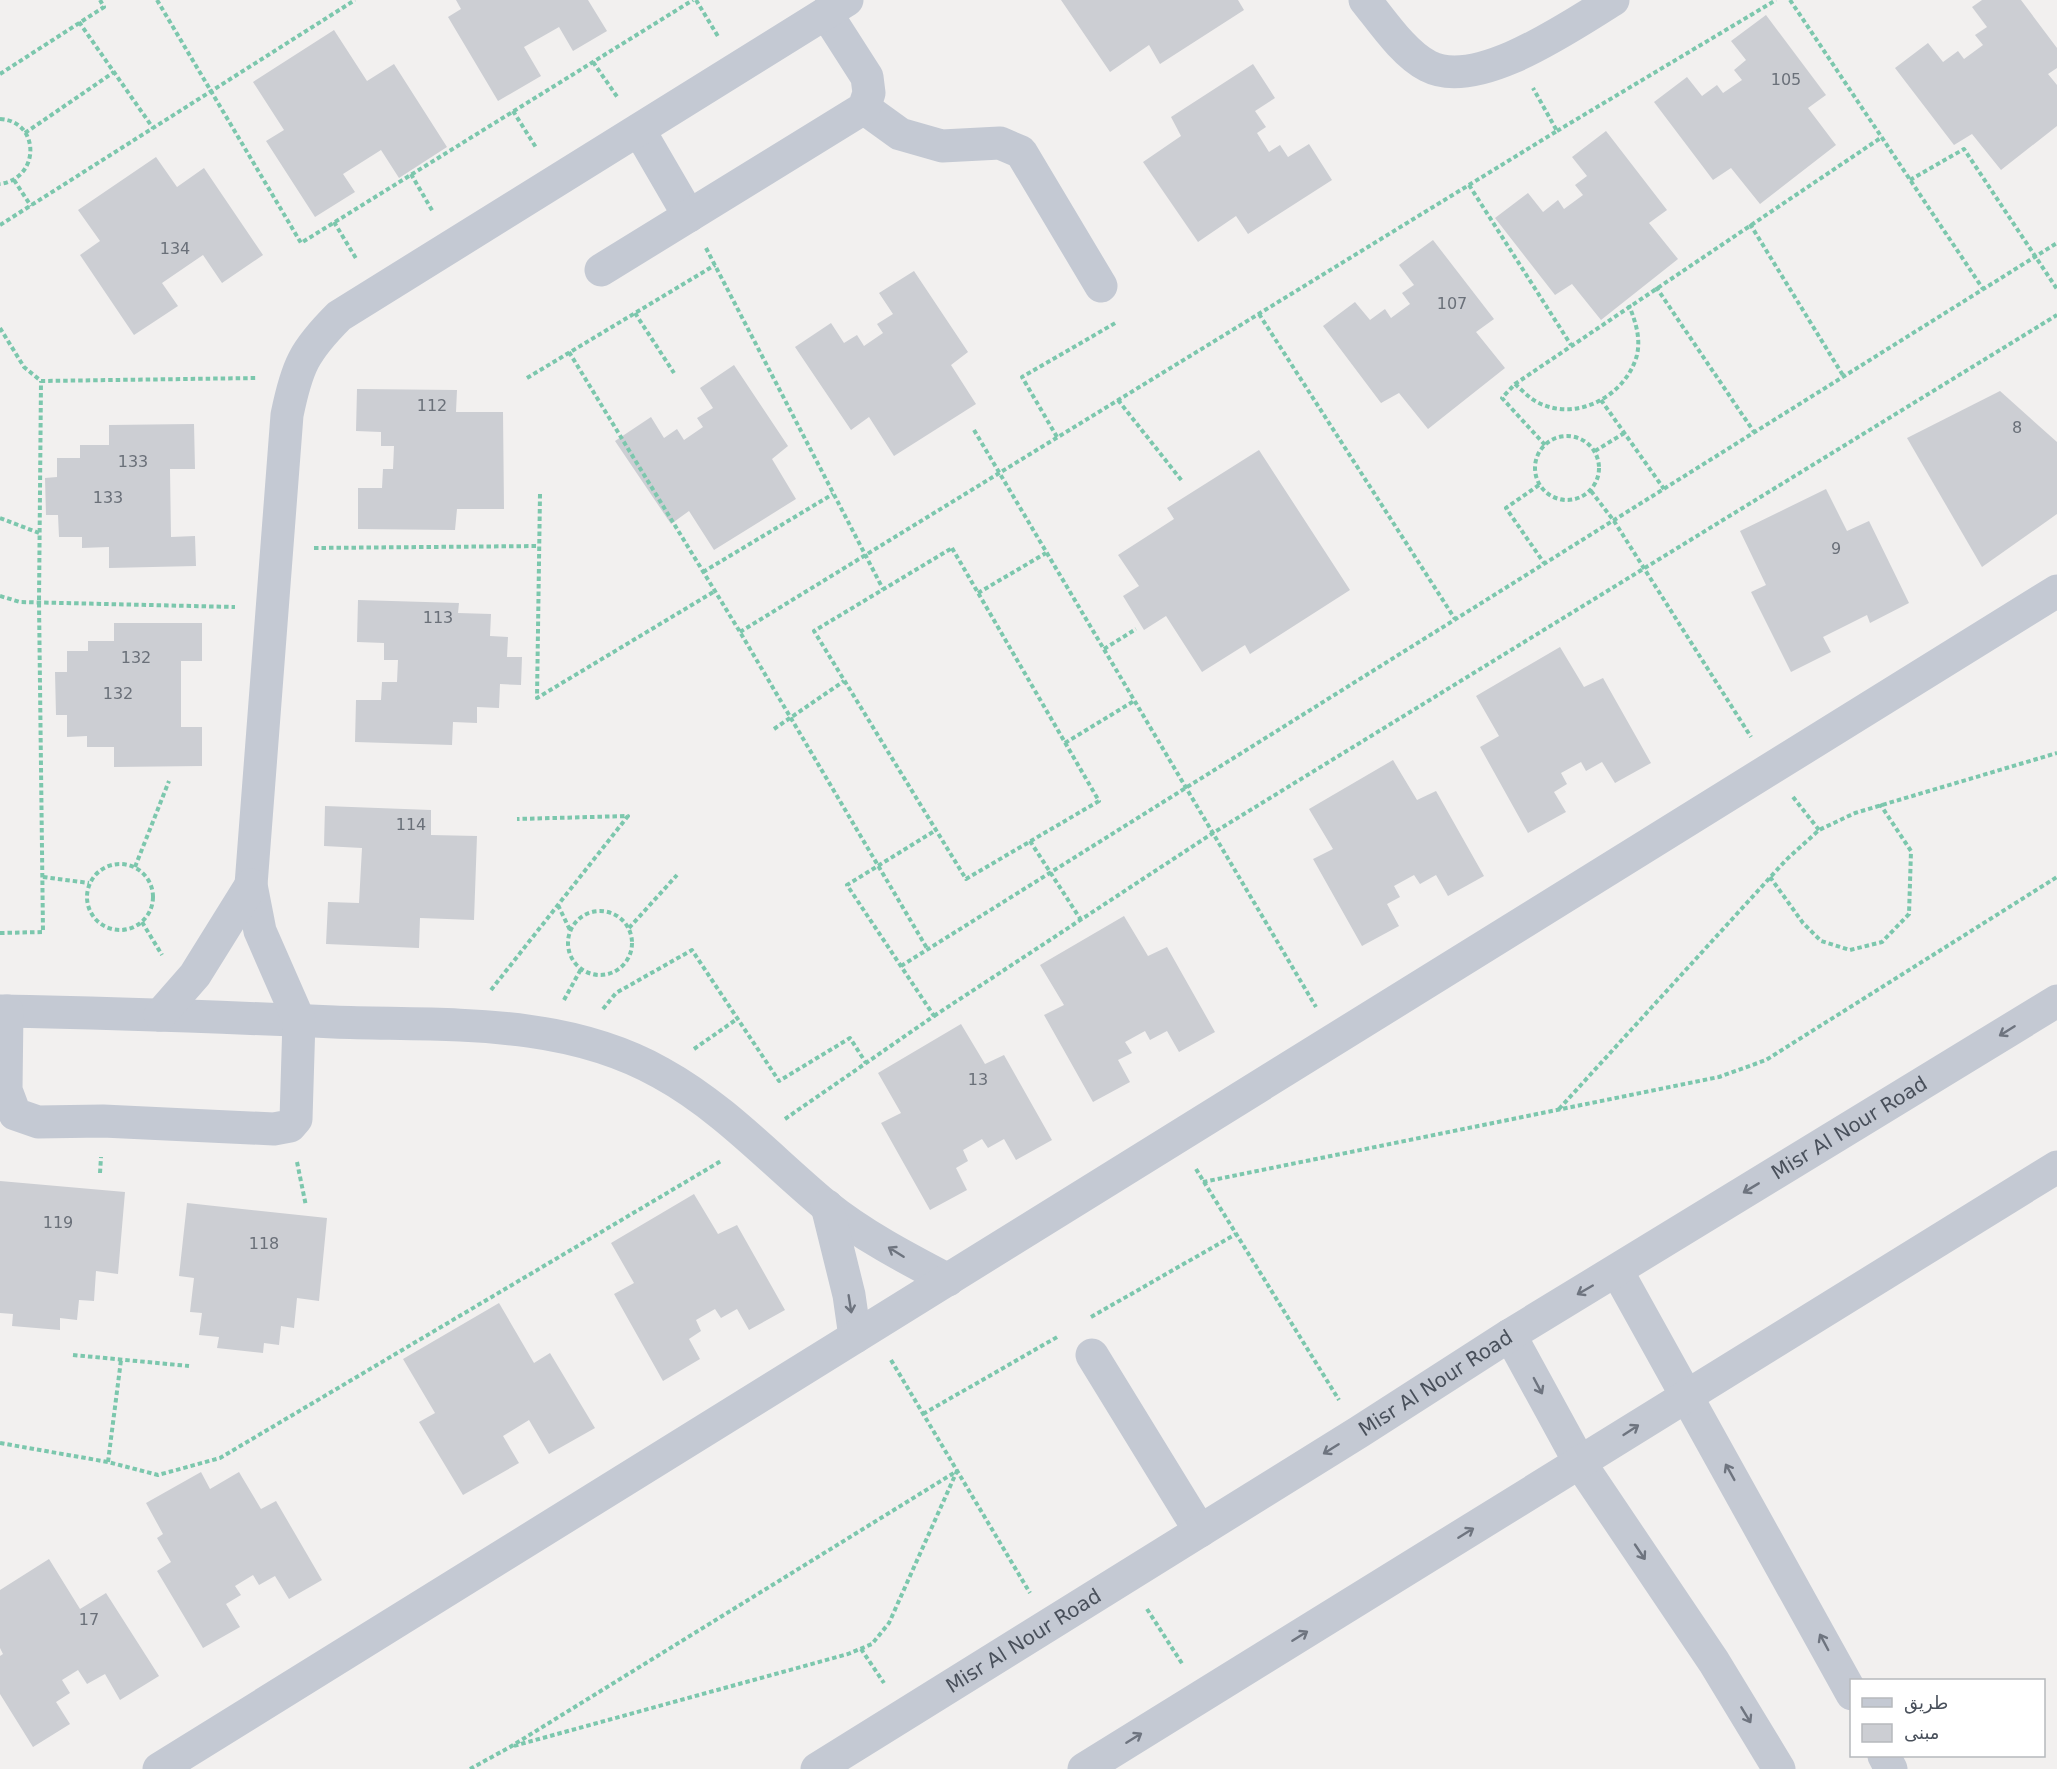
<svg xmlns="http://www.w3.org/2000/svg" width="2057" height="1769" font-family="'DejaVu Sans',Cairo,sans-serif">
  <style>
    .building { fill: #ccced3 }
    .lines { fill: none; stroke-linecap: round; stroke-linejoin: round }
    .path { stroke: #7cc7ad; stroke-width: 4; stroke-dasharray: 4.5 3; stroke-linecap: butt }
    .minor { stroke: #c4c9d3; stroke-width: 33 }
    .oneway { stroke: #6e747f }
    .labels { text-anchor: middle; stroke-width: 6; stroke-linejoin: round; paint-order: stroke }
    .number-label { font-size: 16px; fill: #6a7079 }
    .street-label { font-size: 20px; fill: #49505b; stroke: #fff }
  </style>
  <rect width="100%" height="100%" fill="#f2f0ef"/>
  <g class="building">
    <path d="M456 0H588L607 31 573 51 559 27 524 47 541 76 498 101 448 17 461 9Z"/>
    <path d="M1061 0H1238L1244 10 1160 64 1149 45 1110 72Z"/>
    <path d="M1982 0H2021L2057 48V68L2048 74 2057 85V126L2001 170 1972 134 1954 145 1895 68 1928 43 1943 62 1958 51 1964 59 1983 45 1975 35 1987 27 1972 7Z"/>
    <path d="M1766 15 1826 95 1808 108 1836 145 1760 204 1731 168 1713 180 1654 102 1687 77 1702 96 1717 85 1723 93 1742 80 1734 70 1746 60 1731 41Z"/>
    <path d="M334 30 367 81 394 64 447 147 399 178 381 150 343 174 355 192 315 217 266 141 284 130 253 82Z"/>
    <path d="M1253 64 1275 98 1255 111 1266 127 1257 133 1269 152 1280 145 1288 157 1309 144 1332 180 1248 234 1236 216 1198 242 1143 162 1181 136 1171 117Z"/>
    <path d="M1606 131 1667 210 1649 223 1678 259 1601 320 1572 284 1555 295 1495 218 1528 193 1543 212 1558 200 1564 209 1583 195 1575 185 1587 176 1572 157Z"/>
    <path d="M156 157 177 187 204 168 263 255 222 283 203 255 162 283 178 306 134 335 80 255 100 241 78 210Z"/>
    <path d="M1433 240 1494 319 1476 332 1505 368 1428 429 1399 393 1381 403 1323 326 1355 302 1370 320 1385 309 1391 318 1410 304 1402 293 1414 285 1399 265Z"/>
    <path d="M914 271 968 352 951 365 976 404 894 456 869 417 851 430 795 347 831 323 844 343 857 335 864 346 883 333 877 324 893 314 879 293Z"/>
    <path d="M734 365 788 446 772 459 796 499 714 550 689 511 671 524 615 441 651 417 664 438 677 429 684 440 703 427 697 418 713 408 700 388Z"/>
    <path d="M357 389 457 390 456 412H503L504 509H457L455 530 358 529V488H382L383 469H393L394 446H381V432L356 431Z"/>
    <path d="M2000 391 2057 442V514L1982 567 1907 438Z"/>
    <path d="M194 424 195 469H170L171 537 195 536 196 566 109 568V547L82 548V537H59L58 515H46L45 478 57 477V458H80V445H109V425Z"/>
    <path d="M1259 450 1350 590 1250 654 1245 645 1202 672 1166 616 1144 630 1123 596 1139 586 1118 555 1174 519 1167 508Z"/>
    <path d="M1826 489 1847 531 1869 521 1909 603 1870 623 1867 615 1823 637 1831 652 1791 672 1751 592 1766 585 1740 531Z"/>
    <path d="M358 600 459 603 458 613 491 614 490 636 508 637 507 657H522L521 685 500 684 499 708 477 707V723L453 722 452 745 355 742 356 700H381L382 682H397L398 660H384V643L357 642Z"/>
    <path d="M114 623H202V661H181V727H202V766L114 767V747H87V736L67 737V715H56L55 672H67V651H88V641H114Z"/>
    <path d="M1560 647 1584 687 1603 678 1651 763 1615 783 1602 762 1586 771 1581 762 1561 773 1567 784 1554 792 1566 812 1528 833 1480 747 1499 736 1476 696Z"/>
    <path d="M1393 760 1417 800 1436 791 1484 876 1448 896 1436 875 1420 884 1414 875 1394 886 1400 897 1387 904 1399 926 1362 946 1313 859 1333 849 1309 809Z"/>
    <path d="M325 806 431 810V835L477 836 474 920 420 918 419 948 326 944 328 902 359 903 362 848 324 846Z"/>
    <path d="M1124 916 1148 956 1167 947 1215 1032 1179 1052 1167 1031 1150 1040 1145 1031 1125 1042 1132 1053 1118 1060 1130 1082 1093 1102 1044 1015 1064 1005 1040 965Z"/>
    <path d="M961 1024 985 1064 1004 1055 1052 1140 1016 1160 1004 1139 988 1148 982 1139 963 1150 968 1161 956 1168 967 1190 930 1210 881 1123 901 1113 878 1073Z"/>
    <path d="M0 1181 125 1192 118 1274 96 1271 94 1301 79 1300 77 1320 60 1318V1330L12 1326 13 1314 0 1313Z"/>
    <path d="M694 1194 718 1234 737 1225 785 1310 749 1330 737 1309 721 1318 715 1309 696 1320 701 1331 689 1339 700 1359 663 1381 614 1294 634 1283 611 1243Z"/>
    <path d="M187 1203 327 1218 319 1301 297 1298 294 1328 281 1326 279 1345 264 1343 263 1353 217 1348 219 1337 199 1335 202 1313 190 1312 194 1278 179 1276Z"/>
    <path d="M499 1303 534 1363 550 1353 595 1428 549 1454 529 1420 503 1436 519 1463 463 1495 419 1422 435 1413 403 1359Z"/>
    <path d="M201 1472 210 1489 239 1472 261 1509 276 1501 322 1580 289 1599 275 1576 259 1585 253 1575 235 1586 241 1595 226 1604 240 1627 203 1648 157 1571 171 1562 157 1538 163 1534 146 1503Z"/>
    <path d="M49 1559 80 1609 106 1593 159 1676 120 1700 105 1674 87 1684 78 1670 62 1680 70 1693 56 1702 70 1724 33 1747 0 1694V1656L3 1654 0 1648V1590Z"/>
  </g>
  <g class="lines">
    <g class="path">
      <path d="M157 0 301 243 693 0"/>
      <path d="M696 0 719 38"/>
      <path d="M1790 0 1983 289"/>
      <path d="M79 22 153 128"/>
      <path d="M593 62 618 98"/>
      <path d="M0 74 104 7 100 0"/>
      <path d="M513 111 537 149"/>
      <path d="M0 119C40 121 41 178 0 184"/>
      <path d="M1557 131 1776 0"/>
      <path d="M25 133 114 72"/>
      <path d="M411 174 433 212"/>
      <path d="M14 180 31 206"/>
      <path d="M1910 180 1964 149 2057 289"/>
      <path d="M1469 185 1571 345"/>
      <path d="M334 222 357 260"/>
      <path d="M1750 224 1844 377"/>
      <path d="M0 225 355 0"/>
      <path d="M706 248 883 589"/>
      <path d="M1656 287 1754 432"/>
      <path d="M635 313 674 373"/>
      <path d="M1259 314 1455 619"/>
      <path d="M0 328 24 367 41 381 257 378"/>
      <path d="M569 352 740 632 928 950"/>
      <path d="M527 378 715 265"/>
      <path d="M1515 384C1522 390 1529 398 1537 402 1576 423 1626 396 1637 355 1641 337 1635 321 1629 305"/>
      <path d="M1118 400 1182 481"/>
      <path d="M1601 400 1664 489"/>
      <path d="M974 430 1316 1007"/>
      <circle cx="1567" cy="468" r="32"/>
      <path d="M1057 437 1022 377 1117 322"/>
      <path d="M1545 445 1502 398 1515 384 1882 137"/>
      <path d="M1595 451 1626 432"/>
      <path d="M1539 485 1506 508 1544 563"/>
      <path d="M1591 491 1614 521 1751 737"/>
      <path d="M540 494 537 698 715 591"/>
      <path d="M0 518 39 533"/>
      <path d="M314 548 539 546"/>
      <path d="M952 548 1099 801 966 879 814 631Z"/>
      <path d="M703 572 833 494"/>
      <path d="M978 593 1046 553"/>
      <path d="M0 596 20 602 235 607"/>
      <path d="M740 632 1557 131 1533 88"/>
      <path d="M1104 649 1136 629"/>
      <path d="M774 729 844 681"/>
      <path d="M1065 743 1134 701"/>
      <path d="M1793 797 1819 830"/>
      <path d="M1030 841 1081 920"/>
      <circle cx="120" cy="897" r="33"/>
      <path d="M135 867 169 781"/>
      <path d="M43 877 89 883"/>
      <path d="M1770 877 1803 923 1821 941 1850 950 1882 942 1909 914 1911 851 1880 804"/>
      <path d="M558 905 570 930"/>
      <circle cx="600" cy="943" r="32"/>
      <path d="M142 922 162 955"/>
      <path d="M629 928 677 875"/>
      <path d="M0 933 43 932 39 602 41 381"/>
      <path d="M901 966 2057 243"/>
      <path d="M491 990 628 816 517 819"/>
      <path d="M564 1000 581 969"/>
      <path d="M603 1009 616 993 692 950 779 1081 850 1038 866 1063"/>
      <path d="M934 1016 1213 833 2057 315"/>
      <path d="M694 1049 737 1019"/>
      <path d="M1559 1109 1786 860 1819 830 1855 813 2057 753"/>
      <path d="M785 1119 934 1016 847 885 936 830"/>
      <path d="M297 1162 306 1206"/>
      <path d="M1196 1169 1339 1400"/>
      <path d="M100 1173 101 1157"/>
      <path d="M1203 1182 1719 1077 1766 1060 2057 877"/>
      <path d="M1091 1317 1236 1234"/>
      <path d="M73 1355 189 1366"/>
      <path d="M891 1360 1030 1593"/>
      <path d="M923 1414 1059 1336"/>
      <path d="M0 1443 108 1462 158 1475 220 1458 721 1161"/>
      <path d="M108 1462 121 1360"/>
      <path d="M1147 1609 1183 1665"/>
      <path d="M861 1649 884 1683"/>
      <path d="M470 1769 510 1747 957 1471 889 1623 872 1644 848 1654 510 1747"/>
    </g>
    <g class="minor">
      <path d="M1365 0C1382 21 1404 54 1428 66 1477 92 1572 25 1613 0"/>
      <path d="M864 108 900 134 942 146 1000 143 1021 152 1101 286"/>
      <path d="M639 130 689 216"/>
      <path d="M601 270 864 108 869 93 867 77 826 13"/>
      <path d="M0 1011C112 1013 223 1017 334 1022 444 1026 562 1017 661 1073 723 1107 771 1160 825 1205 862 1235 906 1258 948 1280"/>
      <path d="M7 1011 6 1090 15 1114 38 1122 103 1121 274 1129 290 1126 296 1119 299 1020 260 931 251 885 287 415C297 366 304 351 339 316L847 0"/>
      <path d="M160 1015 195 975 251 885"/>
      <path d="M827 1206 849 1295 855 1337"/>
      <path d="M1617 1271 1852 1694"/>
      <path d="M1510 1335 1580 1463 1714 1662 1779 1769"/>
      <path d="M1092 1355 1200 1531"/>
      <path d="M1884 1756 1891 1769"/>
      <path d="M159 1769 2057 591"/>
      <path id="s1" d="M817 1769 1359 1432 1510 1335 2057 1001"/>
      <path d="M1084 1769 2057 1167"/>
    </g>
  </g>
  <defs><path id="oneway-shaft" d="M-6 0H5M1.5-3L5.5 0L1.5 3" fill="none" stroke-width="1.6" stroke-linecap="round" stroke-linejoin="round" transform="scale(1.5)"/></defs>
  <g class="oneway">
    <use href="#oneway-shaft" transform="translate(2007 1031) rotate(148)"/>
    <use href="#oneway-shaft" transform="translate(1751 1188) rotate(149)"/>
    <use href="#oneway-shaft" transform="translate(896 1252) rotate(-148)"/>
    <use href="#oneway-shaft" transform="translate(1585 1290) rotate(150)"/>
    <use href="#oneway-shaft" transform="translate(850 1304) rotate(81)"/>
    <use href="#oneway-shaft" transform="translate(1538 1386) rotate(62)"/>
    <use href="#oneway-shaft" transform="translate(1631 1430) rotate(-33)"/>
    <use href="#oneway-shaft" transform="translate(1331 1449) rotate(148)"/>
    <use href="#oneway-shaft" transform="translate(1730 1472) rotate(-119)"/>
    <use href="#oneway-shaft" transform="translate(1466 1533) rotate(-32)"/>
    <use href="#oneway-shaft" transform="translate(1640 1552) rotate(56)"/>
    <use href="#oneway-shaft" transform="translate(1300 1636) rotate(-32)"/>
    <use href="#oneway-shaft" transform="translate(1824 1642) rotate(-118)"/>
    <use href="#oneway-shaft" transform="translate(1746 1715) rotate(59)"/>
    <use href="#oneway-shaft" transform="translate(1134 1738) rotate(-32)"/>
  </g>
  <g class="labels">
    <g class="number-label">
      <text x="1786" y="85">105</text>
      <text x="175" y="254">134</text>
      <text x="1452" y="309">107</text>
      <text x="432" y="411">112</text>
      <text x="2017" y="433">8</text>
      <text x="133" y="467">133</text>
      <text x="108" y="503">133</text>
      <text x="1836" y="554">9</text>
      <text x="438" y="623">113</text>
      <text x="136" y="663">132</text>
      <text x="118" y="699">132</text>
      <text x="411" y="830">114</text>
      <text x="978" y="1085">13</text>
      <text x="58" y="1228">119</text>
      <text x="264" y="1249">118</text>
      <text x="89" y="1625">17</text>
    </g>
    <g class="street-label">
      <text dy="7" stroke="none"><textPath href="#s1" startOffset="1215">Misr Al Nour Road</textPath></text>
      <text dy="7" stroke="none"><textPath href="#s1" startOffset="729">Misr Al Nour Road</textPath></text>
      <text dy="7" stroke="none"><textPath href="#s1" startOffset="243">Misr Al Nour Road</textPath></text>
    </g>
  </g>
  <rect x="1850" y="1679" width="195" height="78" fill="#ffffff" stroke="#b6b9bd" stroke-width="1.5"/>
  <rect x="1862" y="1698" width="30" height="9" fill="#c4c9d3" stroke="#b6b9bd" stroke-width="1.5"/>
  <text x="1904" y="1709" font-size="18" fill="#49505b">طريق</text>
  <rect x="1862" y="1724" width="30" height="18" fill="#ccced3" stroke="#b6b9bd" stroke-width="1.5"/>
  <text x="1904" y="1739" font-size="18" fill="#49505b">مبنى</text>
</svg>
